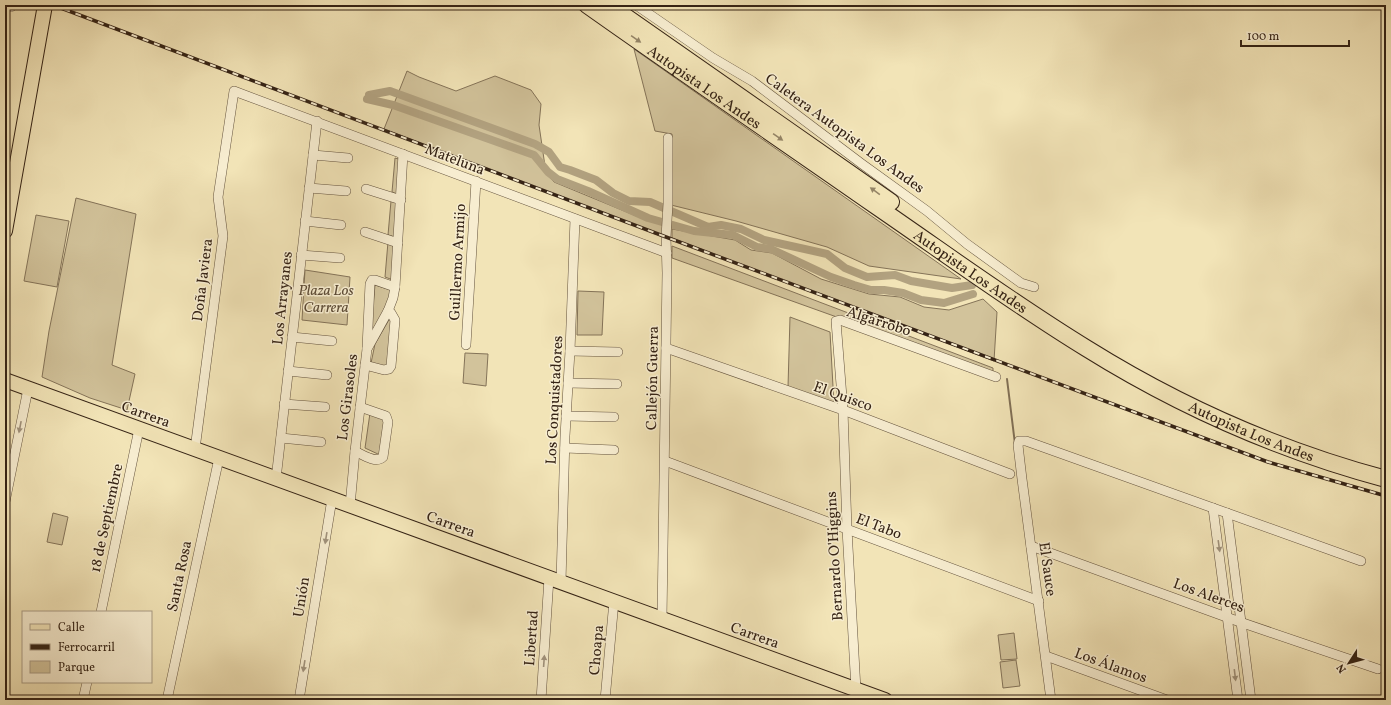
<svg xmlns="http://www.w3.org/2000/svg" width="1391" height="705" font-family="Vollkorn,serif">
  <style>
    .green { fill: #d2c39b; stroke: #847358 }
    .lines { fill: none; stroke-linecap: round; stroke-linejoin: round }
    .stream { stroke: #806f55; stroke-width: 2 }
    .canal { stroke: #b2a280; stroke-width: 8 }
    .minor-casing { stroke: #64533e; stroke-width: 10 }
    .tertiary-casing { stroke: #64533e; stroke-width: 12 }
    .primary-casing { stroke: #352315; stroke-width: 16 }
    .motorway-casing { stroke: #352315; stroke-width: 18 }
    .minor { stroke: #f7edd0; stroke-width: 9 }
    .tertiary { stroke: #f7edd0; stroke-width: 11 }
    .primary { stroke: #f2e4b7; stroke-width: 14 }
    .motorway { stroke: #f2e4b7; stroke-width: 16 }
    .rail-casing { stroke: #352315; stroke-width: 3.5 }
    .rail { stroke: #f7edd0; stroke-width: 2; stroke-dasharray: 6; stroke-linecap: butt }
    .oneway { fill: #948466 }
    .oneway2 { fill: #a0927c }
    .labels { text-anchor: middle; stroke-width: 3; stroke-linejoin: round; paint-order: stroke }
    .street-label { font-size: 15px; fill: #352315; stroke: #f7edd0 }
    .park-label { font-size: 15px; font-style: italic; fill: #5c4b36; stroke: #f7edd0 }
  </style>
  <rect width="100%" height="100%" fill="#f2e4b7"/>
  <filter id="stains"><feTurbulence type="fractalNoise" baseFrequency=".005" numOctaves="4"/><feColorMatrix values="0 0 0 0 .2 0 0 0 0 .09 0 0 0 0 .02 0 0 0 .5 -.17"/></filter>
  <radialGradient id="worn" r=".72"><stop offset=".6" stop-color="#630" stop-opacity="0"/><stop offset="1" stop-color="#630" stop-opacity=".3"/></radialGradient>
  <g class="green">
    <path d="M634 49 961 279 869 266 827 247 736 221 671 205 672 134 655 131Z"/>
    <path d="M407 71 419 77 456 91 495 76 531 90 541 104 539 125 546 173 554 182 646 220 663 225V237L384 129Z"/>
    <path d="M395 158 402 160 399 195 392 192Z"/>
    <path d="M76 198 136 214 112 365 135 374 127 410 90 398 42 377 49 331Z"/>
    <path d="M391 201 398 204 395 237 388 235Z"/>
    <path d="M36 215 69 221 57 287 24 281Z"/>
    <path d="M672 229 735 240 751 250 772 253 821 279 869 294 900 297 924 307 949 310 983 299 997 312 994 361 672 238Z"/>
    <path d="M388 242 395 244 393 280 385 277Z"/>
    <path d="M672 246 993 368V373L672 258Z"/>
    <path d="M305 270 350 277 347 325 302 320Z"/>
    <path d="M375 285 391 290 386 310 370 337Z"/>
    <path d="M578 291 604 292 602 335H577Z"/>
    <path d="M790 317 830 332 834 405 788 387Z"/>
    <path d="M390 318 393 319 387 367 371 363 375 344Z"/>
    <path d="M465 353 488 354 486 386 463 383Z"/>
    <path d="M370 413 385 419 380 455 365 448Z"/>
    <path d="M53 513 68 517 62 545 47 542Z"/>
    <path d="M1014 633 1017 659 1001 660 998 635Z"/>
    <path d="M1016 660 1020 686 1003 688 1000 662Z"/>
  </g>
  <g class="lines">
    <path class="stream" d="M1007 379 1015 444"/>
    <g class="canal">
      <path d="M369 95 390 91 535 144 549 152 560 167 570 170 596 180 613 193 629 201 650 202 708 227 721 225 741 229 764 240 827 254 845 268 867 277 895 275 911 281 952 288 972 285"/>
      <path d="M367 99 393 105 534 155 548 172 557 179 588 191 648 218 694 231 733 235 757 247 771 249 831 277 854 285 871 290H884L903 293 921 300 944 303 973 294"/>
    </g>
    <g class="minor-casing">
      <g id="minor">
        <path d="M6 5 11 7"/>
        <path d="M636 5 713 58 752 81 862 164 927 211 967 244 1021 283 1034 287"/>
        <path d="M313 155 348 158"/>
        <path d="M309 188 346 191"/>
        <path d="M366 189 401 200"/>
        <path d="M305 221 341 225"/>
        <path d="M365 232 398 243"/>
        <path d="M301 255 340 258"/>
        <path d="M292 337 332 341"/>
        <path d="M466 345 476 181"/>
        <path d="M367 348 370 284 372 280H375L395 287"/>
        <path d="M666 348 843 410 1010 474"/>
        <path d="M570 351 618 352"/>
        <path d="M365 365 384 370 389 369 391 366 395 320 391 313 388 311"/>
        <path d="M288 371 327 375"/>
        <path d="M568 383 617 384"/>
        <path d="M284 404 325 407"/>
        <path d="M566 416 614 417"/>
        <path d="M281 438 321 442"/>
        <path d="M565 448 614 450"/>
        <path d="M195 449 223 236 218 197 234 91 667 253"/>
        <path d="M355 451C363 455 376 464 383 457L388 422 386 416 360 407"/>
        <path d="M665 461 1039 601"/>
        <path d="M276 479 317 121"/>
        <path d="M5 502 28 389"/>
        <path d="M350 506 355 451 367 349 388 311 393 298 395 287 403 154"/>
        <path d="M1213 508 1238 700"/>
        <path d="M1227 513 1251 700"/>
        <path d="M1031 546 1240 622 1378 669"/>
        <path d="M561 582 565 436 570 351 575 219"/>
        <path d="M101 612 139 429"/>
        <path d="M662 619 667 273 666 237 668 204V138"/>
        <path d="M1046 656 1167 700"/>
        <path d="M856 690 847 529 843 410 836 321 840 320 996 377"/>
        <path d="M83 700 87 682"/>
        <path d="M167 700 219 458"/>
        <path d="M299 700 332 499"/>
        <path d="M541 700 549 578"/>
        <path d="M605 700 614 601"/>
        <path d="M1051 700 1022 479 1018 445 1019 441H1026L1361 561"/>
      </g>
    </g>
    <g class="tertiary-casing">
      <path id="tertiary" d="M856 690 857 700"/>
    </g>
    <g class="primary-casing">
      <g id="primary">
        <path d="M5 231 45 5"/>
        <path d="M5 380 885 700"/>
      </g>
    </g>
    <g class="motorway-casing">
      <g id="motorway">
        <path id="s1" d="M587 5C683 73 780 139 876 206 946 254 1014 304 1086 348 1179 406 1281 451 1386 479"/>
        <path d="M609 5 891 202"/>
      </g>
    </g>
    <use href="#minor" class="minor"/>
    <use href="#tertiary" class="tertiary"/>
    <use href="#primary" class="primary"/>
    <use href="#motorway" class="motorway"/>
    <g class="rail-casing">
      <path id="rail" d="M53 5 666 237 1268 462 1386 496"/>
    </g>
    <use href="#rail" class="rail"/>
  </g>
  <defs><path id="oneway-solid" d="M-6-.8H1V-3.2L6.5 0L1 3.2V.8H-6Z"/></defs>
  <g class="oneway">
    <use href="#oneway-solid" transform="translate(636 39) rotate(35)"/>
    <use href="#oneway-solid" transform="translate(778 137) rotate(35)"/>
    <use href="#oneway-solid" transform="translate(875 191) rotate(-144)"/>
  </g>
  <g class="oneway2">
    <use href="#oneway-solid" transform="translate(20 427) rotate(101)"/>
    <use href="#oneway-solid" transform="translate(326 538) rotate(99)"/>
    <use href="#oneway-solid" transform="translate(1219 546) rotate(82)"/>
    <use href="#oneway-solid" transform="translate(544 661) rotate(-86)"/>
    <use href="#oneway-solid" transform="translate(304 666) rotate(99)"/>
    <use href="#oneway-solid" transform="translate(1235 675) rotate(83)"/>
  </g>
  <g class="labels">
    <g class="street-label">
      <text dy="5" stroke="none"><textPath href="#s1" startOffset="143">Autopista Los Andes</textPath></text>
      <text transform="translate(845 133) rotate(36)" y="5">Caletera Autopista Los Andes</text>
      <text transform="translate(455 159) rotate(21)" y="5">Mateluna</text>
      <text transform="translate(457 262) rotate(-87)" y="5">Guillermo Armijo</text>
      <text dy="5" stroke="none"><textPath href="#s1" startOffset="467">Autopista Los Andes</textPath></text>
      <text transform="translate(202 280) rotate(-83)" y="5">Doña Javiera</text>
      <text transform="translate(282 298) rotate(-84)" y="5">Los Arrayanes</text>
      <text transform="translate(879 321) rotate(18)" y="5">Algarrobo</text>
      <text transform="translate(652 378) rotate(-89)" y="5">Callejón Guerra</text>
      <text transform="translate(843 396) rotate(20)" y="5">El Quisco</text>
      <text transform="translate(347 397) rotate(-83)" y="5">Los Girasoles</text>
      <text transform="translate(554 400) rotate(-87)" y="5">Los Conquistadores</text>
      <text transform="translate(146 414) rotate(20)" y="5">Carrera</text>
      <text dy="5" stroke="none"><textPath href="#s1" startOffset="791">Autopista Los Andes</textPath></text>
      <text transform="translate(106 518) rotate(-78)" y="5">18 de Septiembre</text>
      <text transform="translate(451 524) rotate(20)" y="5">Carrera</text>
      <text transform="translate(879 526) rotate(21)" y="5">El Tabo</text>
      <text transform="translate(834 556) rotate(-93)" y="5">Bernardo O'Higgins</text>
      <text transform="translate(1048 569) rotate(82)" y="5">El Sauce</text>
      <text transform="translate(179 576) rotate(-78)" y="5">Santa Rosa</text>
      <text transform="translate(1209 595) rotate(20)" y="5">Los Alerces</text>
      <text transform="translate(301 597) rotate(-81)" y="5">Unión</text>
      <text transform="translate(755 635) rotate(20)" y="5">Carrera</text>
      <text transform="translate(531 638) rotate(-86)" y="5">Libertad</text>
      <text transform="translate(596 650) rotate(-85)" y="5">Choapa</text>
      <text transform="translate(1111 665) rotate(20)" y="5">Los Álamos</text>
    </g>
    <g class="park-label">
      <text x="326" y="295">Plaza Los<tspan x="326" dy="17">Carrera</tspan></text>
    </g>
  </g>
  <rect width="1391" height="705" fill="none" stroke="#f2e4b7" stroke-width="20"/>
  <rect x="6" y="6" width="1379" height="693" fill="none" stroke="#352315" stroke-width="2"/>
  <rect x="10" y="10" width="1371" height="685" fill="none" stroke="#352315"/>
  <rect x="22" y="611" width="130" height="72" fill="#f7edd0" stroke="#a99c85"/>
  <rect x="30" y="624" width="20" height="6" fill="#f2e4b7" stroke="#a99c85"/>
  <text x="58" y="631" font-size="12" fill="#352315">Calle</text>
  <rect x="30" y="644" width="20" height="6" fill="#352315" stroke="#a99c85"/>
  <text x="58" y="651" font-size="12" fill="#352315">Ferrocarril</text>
  <rect x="30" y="661" width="20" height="12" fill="#d2c39b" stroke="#a99c85"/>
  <text x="58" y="671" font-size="12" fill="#352315">Parque</text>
  <g transform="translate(1349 663) rotate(234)" stroke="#f7edd0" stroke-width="3" paint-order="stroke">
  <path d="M0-3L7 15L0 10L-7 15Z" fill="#352315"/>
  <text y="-6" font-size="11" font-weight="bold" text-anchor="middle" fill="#352315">N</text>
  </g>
  <path d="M1241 40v6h108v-6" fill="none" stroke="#352315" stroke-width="2"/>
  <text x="1247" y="40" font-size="12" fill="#352315" stroke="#f7edd0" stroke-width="3" paint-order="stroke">100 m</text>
  <rect width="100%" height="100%" filter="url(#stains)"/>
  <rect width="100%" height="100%" fill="url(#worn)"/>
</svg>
